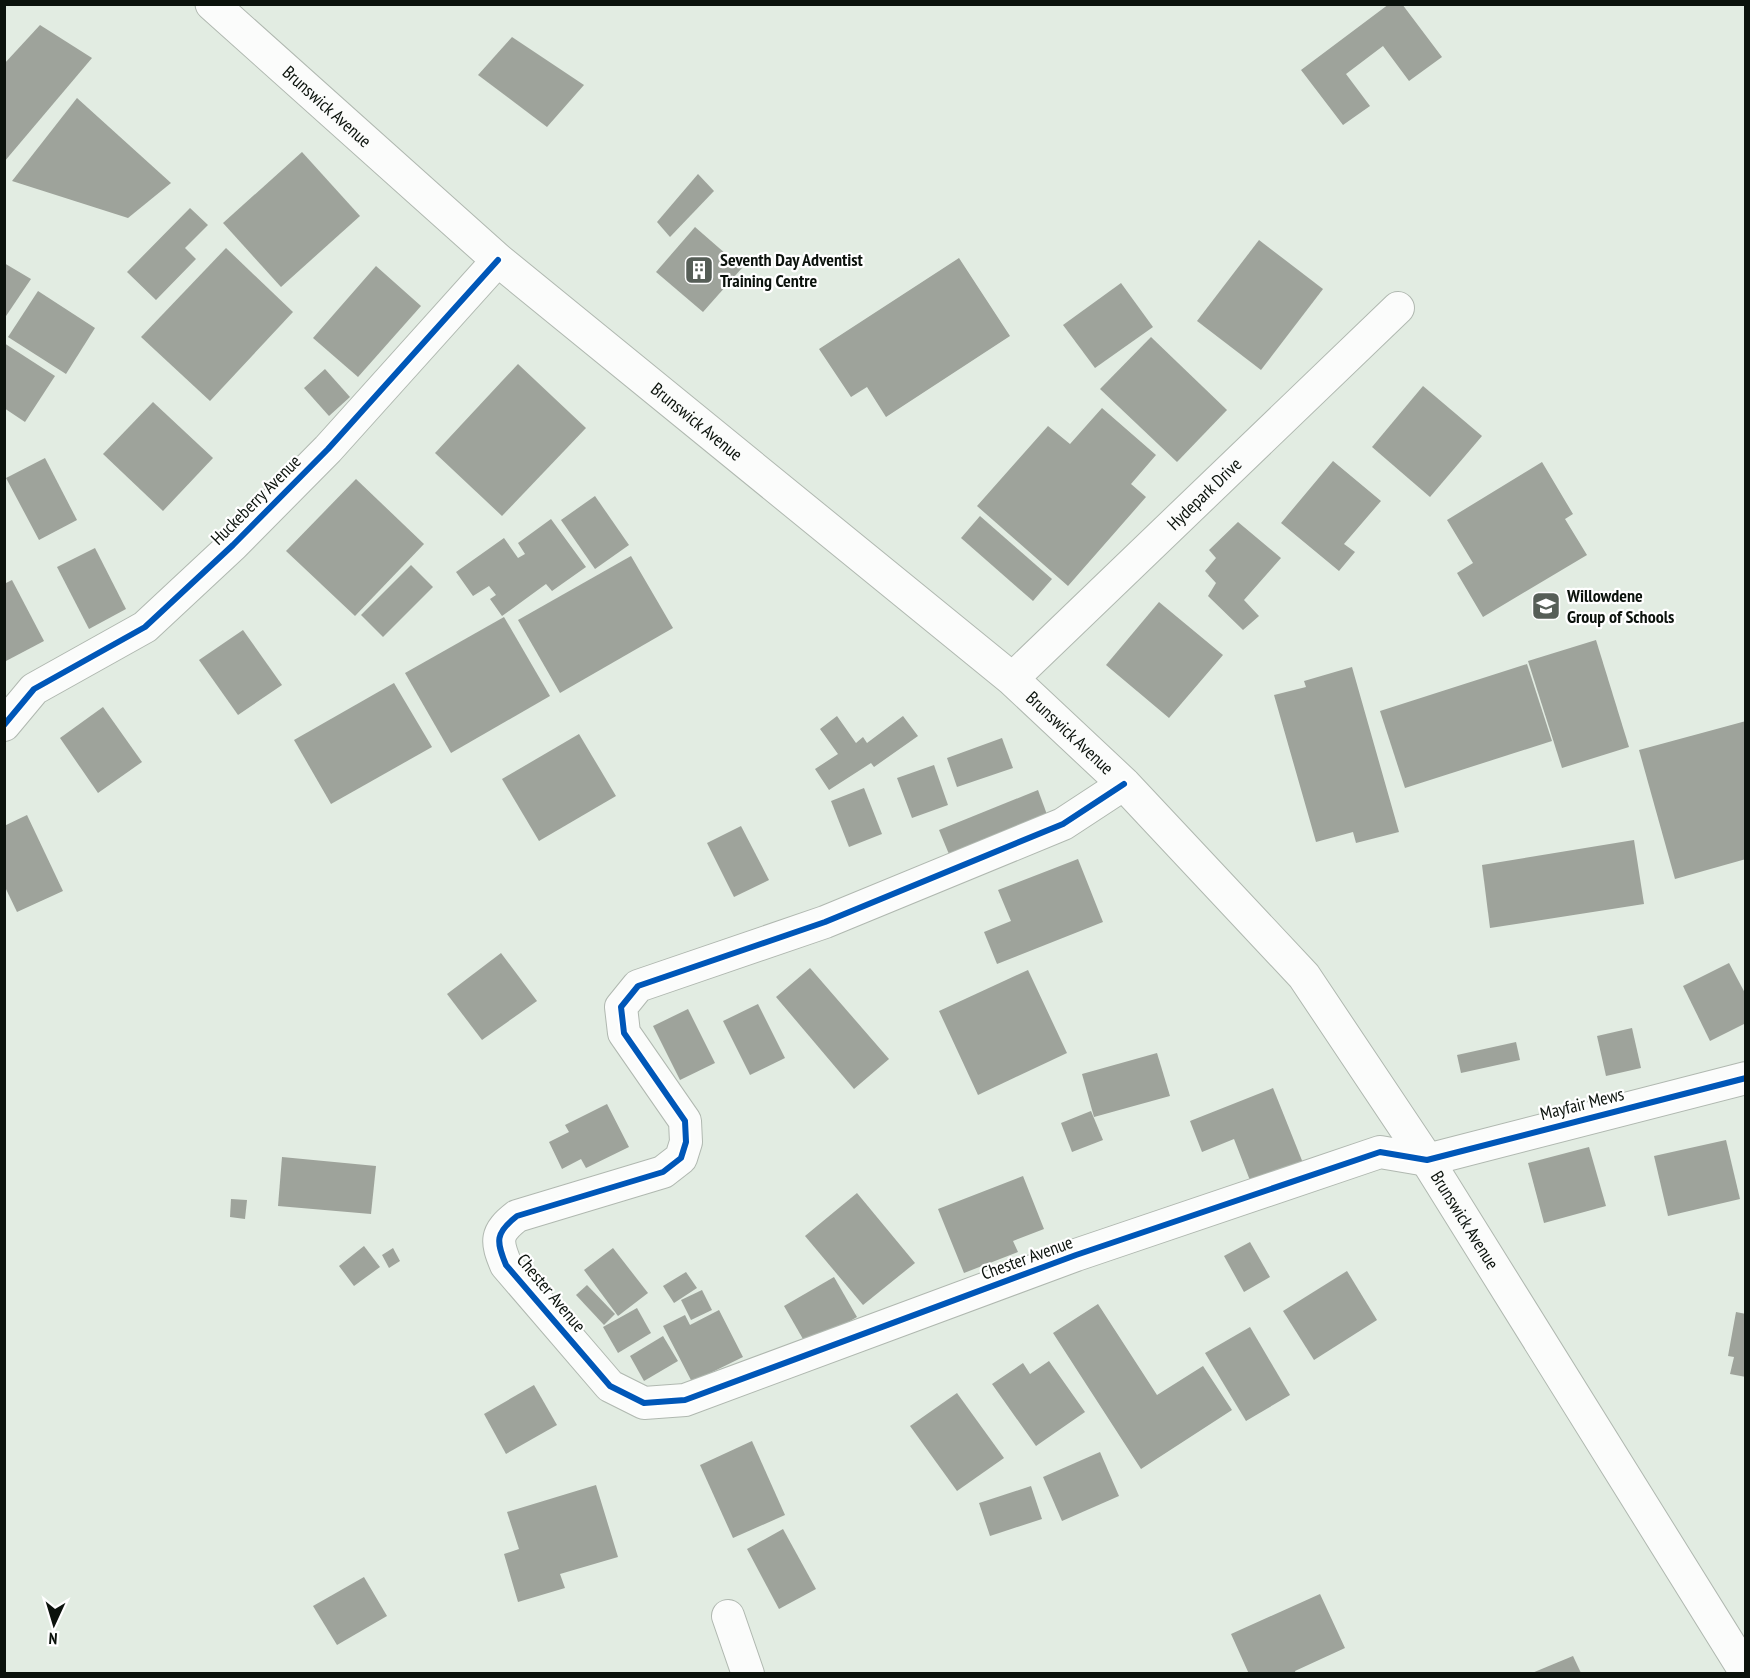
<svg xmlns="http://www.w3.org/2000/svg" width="1750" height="1678" font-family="'PT Sans Narrow',sans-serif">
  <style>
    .building { fill: #9ea39b }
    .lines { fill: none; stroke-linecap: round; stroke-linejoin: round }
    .minor-casing { stroke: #b0b8b0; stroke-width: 34 }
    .secondary-casing { stroke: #b0b8b0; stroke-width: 35 }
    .minor { stroke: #fbfcfb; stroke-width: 32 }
    .secondary { stroke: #fbfcfb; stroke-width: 33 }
    .cycleway-casing { stroke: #fff; stroke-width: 10 }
    .cycleway { stroke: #0057b8; stroke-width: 6 }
    .labels { text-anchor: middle; stroke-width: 4.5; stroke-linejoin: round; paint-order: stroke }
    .street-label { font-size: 18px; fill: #0b120c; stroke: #fff }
    .poi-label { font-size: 18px; font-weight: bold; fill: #0b120c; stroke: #fff; text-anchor: start }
  </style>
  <rect width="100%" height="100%" fill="#e2ece2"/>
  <g class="building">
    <path d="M1389 4H1402L1442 57 1409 81 1383 46 1346 74 1370 106 1343 125 1301 70Z"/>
    <path d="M40 25 92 58 4 162V64Z"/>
    <path d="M512 37 584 85 547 127 478 75Z"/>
    <path d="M77 98 171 183 128 218 12 181Z"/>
    <path d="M302 152 360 216 281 287 223 223Z"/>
    <path d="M698 174 714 191 670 237 657 222Z"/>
    <path d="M190 208 208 225 185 248 196 259 156 300 127 272Z"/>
    <path d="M695 227 742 268 703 312 656 272Z"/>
    <path d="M1259 240 1323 289 1261 370 1197 321Z"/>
    <path d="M226 248 293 312 210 401 141 337Z"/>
    <path d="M959 258 1010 336 886 417 867 387 851 397 819 349Z"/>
    <path d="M4 263 31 279 4 319Z"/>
    <path d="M376 266 421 306 358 377 313 338Z"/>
    <path d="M1121 283 1153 327 1095 368 1063 325Z"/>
    <path d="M38 291 95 328 66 374 8 337Z"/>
    <path d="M1151 337 1227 410 1177 462 1100 389Z"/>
    <path d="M4 343 55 376 25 422 4 408Z"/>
    <path d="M518 364 586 428 502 516 435 453Z"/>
    <path d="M325 369 350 397 329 416 304 388Z"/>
    <path d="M1423 386 1482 436 1430 497 1372 447Z"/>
    <path d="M153 402 213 458 163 511 103 454Z"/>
    <path d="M1102 408 1156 455 1131 484 1146 497 1068 586 977 506 1048 426 1070 444Z"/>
    <path d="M45 458 77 520 39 540 6 478Z"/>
    <path d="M1333 461 1381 501 1344 544 1355 552 1339 571 1281 523Z"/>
    <path d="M1542 462 1573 514 1565 519 1587 555 1483 617 1457 573 1473 563 1447 520Z"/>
    <path d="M356 479 424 544 355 616 286 551Z"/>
    <path d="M595 496 629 545 595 569 561 520Z"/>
    <path d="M980 516 1052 579 1033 601 961 538Z"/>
    <path d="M551 519 586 567 552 591 546 584 502 616 490 599 496 595 489 586 473 596 456 572 504 538 518 558 525 554 518 543Z"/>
    <path d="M1238 522 1281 558 1244 600 1259 616 1243 630 1208 596 1216 583 1205 571 1216 558 1209 550Z"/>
    <path d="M95 548 126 609 89 629 57 567Z"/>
    <path d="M631 556 673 628 560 693 518 620Z"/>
    <path d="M411 565 433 587 383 637 361 615Z"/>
    <path d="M12 580 44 641 6 661 4 584Z"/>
    <path d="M1159 602 1223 655 1169 718 1106 665Z"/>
    <path d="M504 617 550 696 451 753 405 673Z"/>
    <path d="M243 630 282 685 238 715 199 660Z"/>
    <path d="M1596 640 1629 747 1562 768 1528 661Z"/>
    <path d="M1527 664 1552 741 1405 788 1380 711Z"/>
    <path d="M1352 667 1399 832 1356 843 1353 832 1316 842 1274 695 1306 687 1304 681Z"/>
    <path d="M394 683 432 747 331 804 294 740Z"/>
    <path d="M103 707 142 762 98 793 60 738Z"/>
    <path d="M837 716 856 743 863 737 867 743 903 716 918 736 874 767 871 763 829 790 815 769 838 754 820 729Z"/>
    <path d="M1746 721V859L1675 879 1639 750Z"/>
    <path d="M579 734 616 796 539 841 502 779Z"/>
    <path d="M1002 738 1013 768 957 787 947 758Z"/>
    <path d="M934 765 948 805 912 818 897 778Z"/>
    <path d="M864 788 882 834 849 847 831 801Z"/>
    <path d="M1038 790 1049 820 951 859 939 830Z"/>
    <path d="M27 815 63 891 17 912 4 885V826Z"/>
    <path d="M741 826 769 880 734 897 707 843Z"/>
    <path d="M1634 840 1644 904 1490 928 1482 865Z"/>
    <path d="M1078 859 1103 922 997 964 984 932 1011 921 998 890Z"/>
    <path d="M501 953 537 1001 482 1040 447 994Z"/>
    <path d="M1729 963 1746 995V1023L1710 1041 1683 986Z"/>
    <path d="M810 968 889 1059 854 1089 776 997Z"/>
    <path d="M1028 970 1067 1053 978 1095 939 1011Z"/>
    <path d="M758 1004 785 1058 750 1075 723 1021Z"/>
    <path d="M688 1009 715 1063 680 1080 653 1026Z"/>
    <path d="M1632 1028 1641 1068 1606 1076 1597 1036Z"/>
    <path d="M1516 1042 1520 1060 1461 1073 1457 1055Z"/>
    <path d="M1157 1053 1170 1096 1094 1117 1082 1074Z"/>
    <path d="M1273 1088 1303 1163 1251 1183 1234 1139 1202 1152 1190 1121Z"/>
    <path d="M607 1104 629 1147 586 1168 581 1159 562 1169 549 1142 569 1132 565 1125Z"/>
    <path d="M1091 1111 1103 1140 1072 1152 1061 1123Z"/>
    <path d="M1726 1140 1740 1199 1668 1216 1654 1156Z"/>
    <path d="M1589 1147 1606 1206 1544 1223 1528 1163Z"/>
    <path d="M282 1157 376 1166 371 1214 278 1206Z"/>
    <path d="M1023 1176 1044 1229 1013 1241 1018 1252 964 1273 938 1209Z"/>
    <path d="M857 1193 915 1263 863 1305 805 1236Z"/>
    <path d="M231 1199 247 1200 245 1219 230 1217Z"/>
    <path d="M1250 1242 1270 1277 1244 1292 1224 1256Z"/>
    <path d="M364 1246 380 1267 354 1286 339 1266Z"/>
    <path d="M393 1248 400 1261 389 1268 382 1255Z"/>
    <path d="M613 1248 648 1293 618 1316 584 1270Z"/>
    <path d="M1347 1271 1377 1320 1314 1360 1283 1311Z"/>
    <path d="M686 1272 697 1288 674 1303 663 1286Z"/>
    <path d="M834 1277 857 1317 807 1346 784 1306Z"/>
    <path d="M587 1285 615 1314 604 1325 576 1295Z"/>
    <path d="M702 1290 712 1310 691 1320 681 1300Z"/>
    <path d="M1098 1304 1157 1395 1203 1366 1232 1410 1141 1469 1053 1333Z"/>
    <path d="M637 1308 651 1333 618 1353 603 1327Z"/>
    <path d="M719 1310 743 1357 692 1382 663 1326 685 1315 690 1325Z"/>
    <path d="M1736 1312 1746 1314V1377L1730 1374 1734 1357 1728 1356Z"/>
    <path d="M1250 1327 1290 1395 1246 1421 1205 1353Z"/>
    <path d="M663 1336 678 1361 644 1381 630 1356Z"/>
    <path d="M1049 1361 1085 1412 1036 1446 992 1384 1023 1363 1030 1374Z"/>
    <path d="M534 1385 557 1425 506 1454 484 1414Z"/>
    <path d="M957 1393 1004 1458 957 1491 910 1426Z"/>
    <path d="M752 1441 785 1515 733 1538 700 1465Z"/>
    <path d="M1100 1452 1119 1496 1062 1521 1043 1477Z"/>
    <path d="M596 1485 618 1557 560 1574 565 1588 518 1602 504 1554 519 1549 507 1512Z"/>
    <path d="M1031 1486 1042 1519 990 1536 979 1503Z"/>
    <path d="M783 1529 816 1589 779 1609 747 1549Z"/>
    <path d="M364 1577 387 1616 337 1645 313 1606Z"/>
    <path d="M1320 1594 1345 1648 1295 1671 1296 1674H1249L1231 1634Z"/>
    <path d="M1573 1656 1581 1673H1532Z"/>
  </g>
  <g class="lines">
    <g class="minor-casing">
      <g id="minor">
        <path id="s1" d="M1012 679 1398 308"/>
        <path d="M4 725 34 689 145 627 233 545 328 449 498 260"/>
        <path d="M1124 784 1063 824 825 922 638 986 621 1007 624 1033 685 1121 686 1142 681 1158 663 1172 517 1216C495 1233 496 1241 506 1265L610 1386 644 1403 685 1400 1076 1255 1380 1152 1427 1160 1746 1078"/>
        <path d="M728 1616 748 1674"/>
      </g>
    </g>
    <g class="secondary-casing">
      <g id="secondary">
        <path id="s2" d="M212 4 498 260 1012 679 1124 784 1304 976 1427 1160 1746 1672"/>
      </g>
    </g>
    <use href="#minor" class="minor"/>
    <use href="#secondary" class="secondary"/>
    <g class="cycleway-casing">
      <g id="cycleway">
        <path d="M4 725 34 689 145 627 233 545 328 449 498 260"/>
        <path d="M1124 784 1063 824 825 922 638 986 621 1007 624 1033 685 1121 686 1142 681 1158 663 1172 517 1216C495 1233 496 1241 506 1265L610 1386 644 1403 685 1400 1076 1255 1380 1152 1427 1160 1746 1078"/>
      </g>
    </g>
    <use href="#cycleway" class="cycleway"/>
  </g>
  <defs>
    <g id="building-square" transform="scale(1.5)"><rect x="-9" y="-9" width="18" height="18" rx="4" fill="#565e57" stroke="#fff"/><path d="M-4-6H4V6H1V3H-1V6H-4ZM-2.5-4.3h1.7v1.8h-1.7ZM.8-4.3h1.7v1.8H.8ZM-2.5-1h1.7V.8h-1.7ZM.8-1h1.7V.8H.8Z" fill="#fff"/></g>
    <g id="school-square" transform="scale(1.5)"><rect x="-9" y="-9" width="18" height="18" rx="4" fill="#565e57" stroke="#fff"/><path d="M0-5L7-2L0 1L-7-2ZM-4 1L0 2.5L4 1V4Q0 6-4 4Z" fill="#fff"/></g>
  </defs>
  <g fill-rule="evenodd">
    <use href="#building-square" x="699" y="270"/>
    <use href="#school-square" x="1546" y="606"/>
  </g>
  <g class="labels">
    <g class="street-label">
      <text dy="6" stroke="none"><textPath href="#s2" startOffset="154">Brunswick Avenue</textPath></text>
      <text dy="6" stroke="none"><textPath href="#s2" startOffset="640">Brunswick Avenue</textPath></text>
      <text dy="6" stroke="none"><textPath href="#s1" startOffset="267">Hydepark Drive</textPath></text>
      <text transform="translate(256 500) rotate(-45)" y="6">Huckeberry Avenue</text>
      <text dy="6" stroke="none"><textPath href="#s2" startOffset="1126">Brunswick Avenue</textPath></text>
      <text transform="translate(1582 1104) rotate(-14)" y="6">Mayfair Mews</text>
      <text dy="6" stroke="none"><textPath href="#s2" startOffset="1756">Brunswick Avenue</textPath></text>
      <text transform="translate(1027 1258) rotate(-20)" y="6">Chester Avenue</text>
      <text transform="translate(551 1293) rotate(50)" y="6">Chester Avenue</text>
    </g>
    <g class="poi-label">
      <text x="720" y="266">Seventh Day Adventist<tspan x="720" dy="21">Training Centre</tspan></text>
      <text x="1567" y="602">Willowdene<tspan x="1567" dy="21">Group of Schools</tspan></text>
    </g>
  </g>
  <rect width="1750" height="1678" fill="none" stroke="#0b120c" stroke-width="12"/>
  <g transform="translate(54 1624) rotate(184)" stroke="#ffffff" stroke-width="4.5" paint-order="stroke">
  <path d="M0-4.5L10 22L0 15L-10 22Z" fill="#0b120c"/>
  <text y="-9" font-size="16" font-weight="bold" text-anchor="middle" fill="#0b120c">N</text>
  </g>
</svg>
